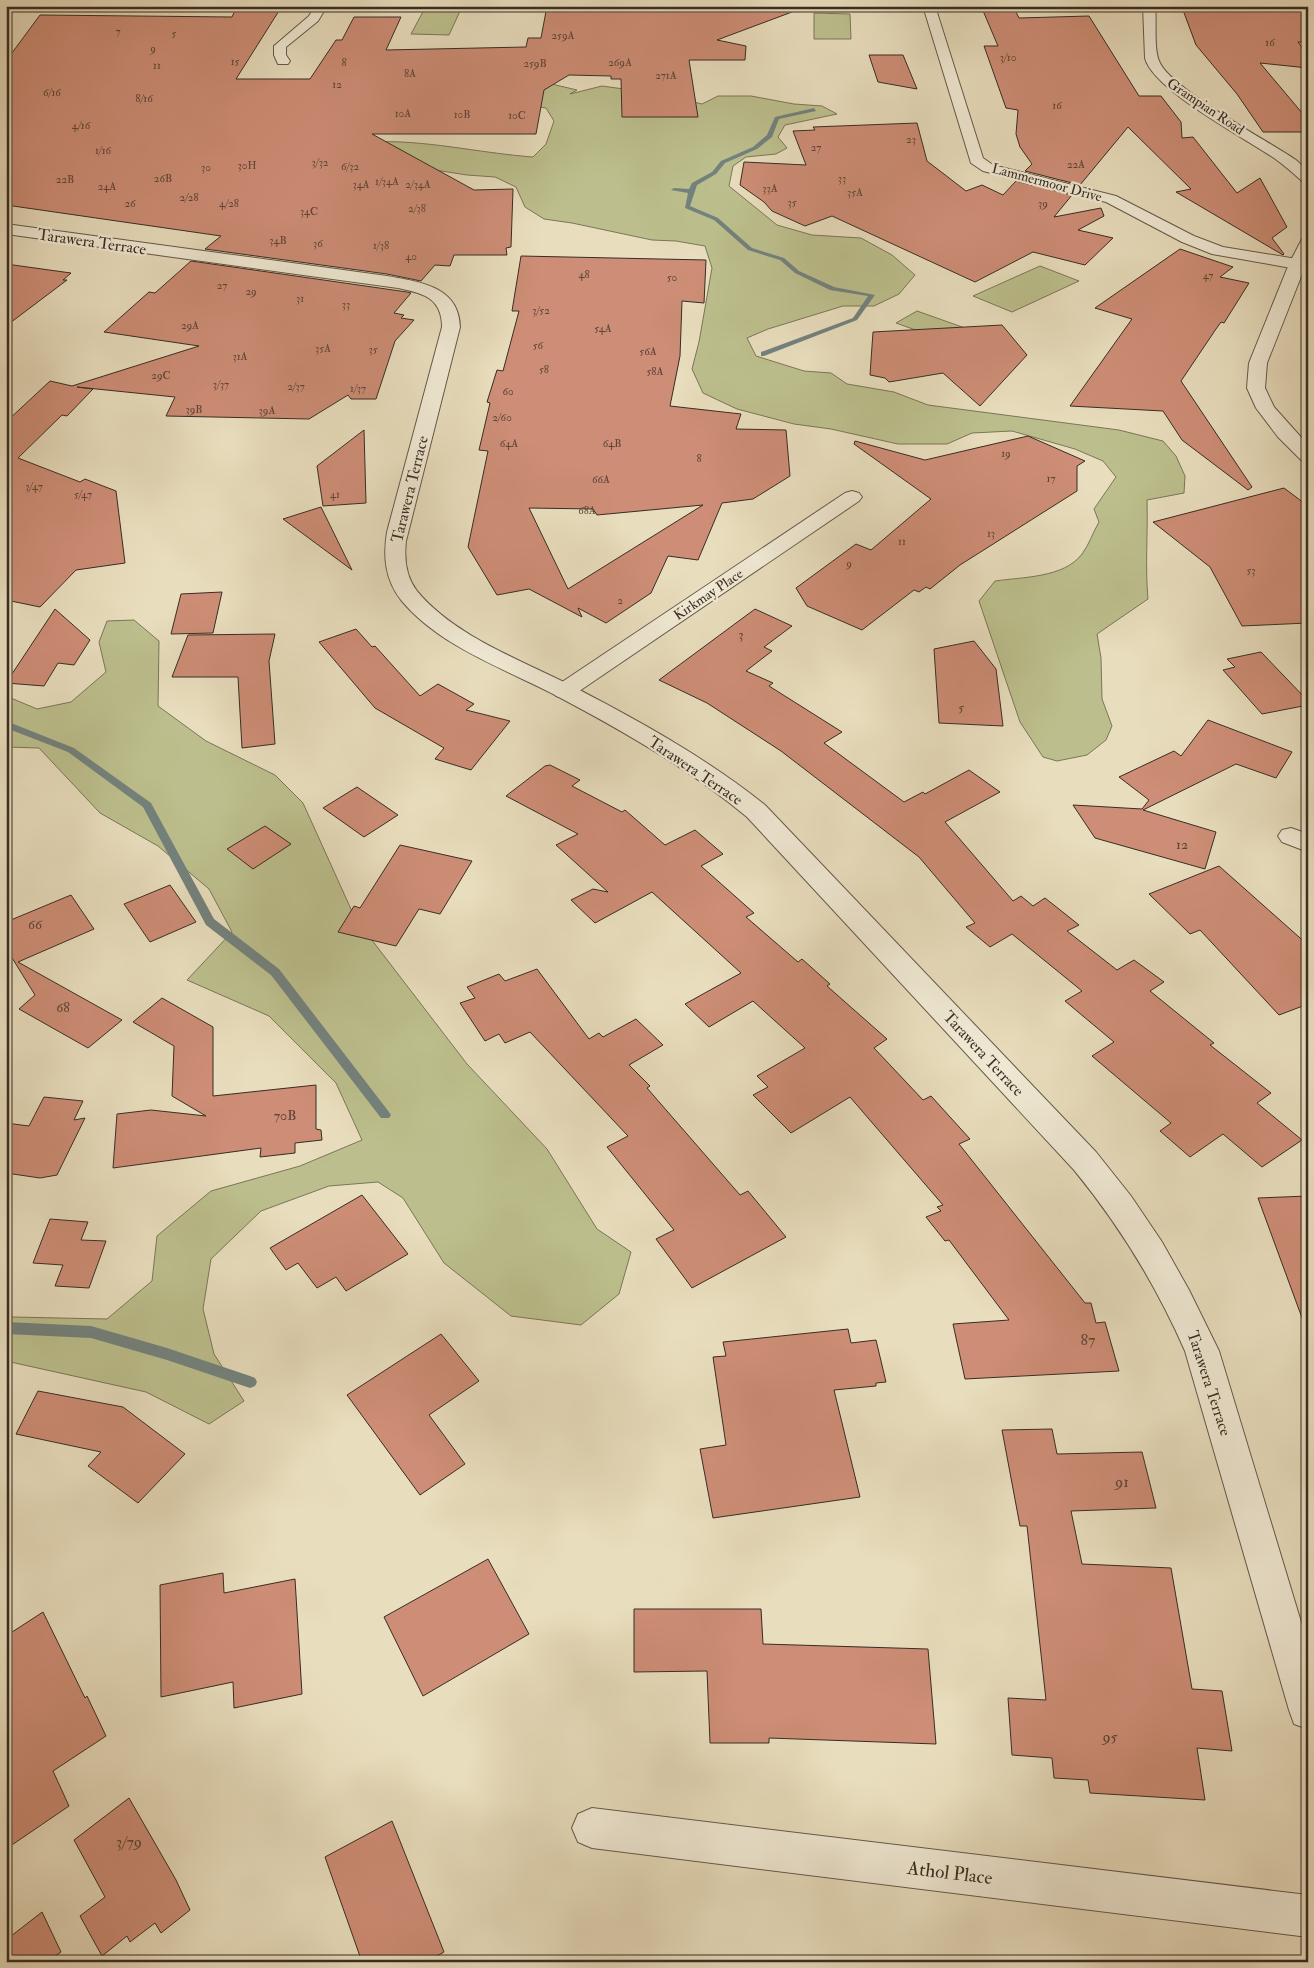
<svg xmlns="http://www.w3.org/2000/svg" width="1314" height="1968" font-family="'IM FELL Double Pica',serif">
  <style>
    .green { fill: #bcbf8d; stroke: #7a7658 }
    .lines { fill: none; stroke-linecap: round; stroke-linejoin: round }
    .stream { fill: #73827e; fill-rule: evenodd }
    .building { fill: #cd8d76; stroke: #382d23; fill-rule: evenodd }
    .minor-casing { stroke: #64594a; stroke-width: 2 }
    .tertiary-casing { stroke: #64594a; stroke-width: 2 }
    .minor { fill: #f0e9d4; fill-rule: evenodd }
    .tertiary { fill: #f0e9d4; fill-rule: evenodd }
    .labels { text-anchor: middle; stroke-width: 4.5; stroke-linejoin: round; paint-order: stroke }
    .far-number-label { font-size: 11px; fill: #5d4538 }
    .far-street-label { font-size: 14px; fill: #382d23; stroke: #f0e9d4 }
    .number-label { font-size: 14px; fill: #5d4538 }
    .street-label { font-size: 16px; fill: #382d23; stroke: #f0e9d4 }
    .near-number-label { font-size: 16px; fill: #5d4538 }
    .near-street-label { font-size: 19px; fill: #382d23; stroke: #f0e9d4 }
  </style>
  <rect width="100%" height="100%" fill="#e8ddbd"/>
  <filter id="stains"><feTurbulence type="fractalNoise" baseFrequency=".004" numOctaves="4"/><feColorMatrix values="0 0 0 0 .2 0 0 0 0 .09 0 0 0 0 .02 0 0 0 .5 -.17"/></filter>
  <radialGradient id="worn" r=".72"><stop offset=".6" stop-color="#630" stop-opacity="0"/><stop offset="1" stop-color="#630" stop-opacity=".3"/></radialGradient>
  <g class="green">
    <path d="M425 8 461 9 449 35 411 34Z"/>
    <path d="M814 13 850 14 851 39H814Z"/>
    <path d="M509 74 577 90 570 94 602 86 660 94 702 104 718 96H751L794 104 822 106 837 114 785 125 778 137 787 148 776 154 746 157 733 166 729 186 777 225 812 235 861 238 892 255 915 275 899 294 874 306H843L768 329 747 338 756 356 804 371 831 373 847 384 894 392 928 405 1119 430 1163 441 1176 456 1185 476 1184 493 1147 500C1148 533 1145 567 1148 599L1097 634 1101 658 1102 699 1112 726 1106 740 1087 755 1057 761 1043 757 1020 722 979 601 995 581C1022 577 1064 578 1082 554 1089 545 1093 532 1099 522L1094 509 1116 477 1103 461 1075 449 1012 431 972 433 947 444H898L831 429 794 424 737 409 703 393 692 369 699 342 712 268 705 246 676 241 652 240 572 223 544 219 525 207 516 187 495 177 467 175 429 169 369 142C424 139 478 153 533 157L546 144 554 121 546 108 509 103Z"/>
    <path d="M1040 266 1079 281 1012 312 973 296Z"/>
    <path d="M917 311 996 339 977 352 896 323Z"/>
    <path d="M134 620 159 641 158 706 206 741 275 775 303 803 355 918 467 1064 547 1149 597 1229 631 1252 619 1294 581 1325 511 1316 444 1263 403 1198 378 1182 329 1186 261 1211 211 1259 203 1309 214 1354 244 1401 209 1424 146 1392 6 1361V1311L13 1317 107 1319 152 1281 157 1236 211 1191 300 1166 362 1140 336 1083 269 1016 187 980 232 932 209 889 158 846 100 813 39 748 6 747V696L37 709 71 702 106 672 99 642 107 621Z"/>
  </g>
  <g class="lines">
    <g class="stream">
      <path d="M814 108 816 111 779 119 772 137 757 149 725 163 716 174 697 185 690 206 718 218 752 248 784 258 799 271 834 287 875 295 857 320 764 356H761V352L853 318 868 296 830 290 795 273 780 260 748 250 714 220 685 208 688 193 671 190 674 188 689 189 692 183 712 172 721 161 753 147 767 135 775 117Z"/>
      <path d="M6 721 74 748 151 803 214 919 279 969 389 1112 391 1115 389 1118H381L271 975 206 925 143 807 68 752 6 728Z"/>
      <path d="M6 1322 91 1326 167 1348 250 1376 255 1378 257 1382 255 1386 250 1388 167 1360 91 1338 6 1334Z"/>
    </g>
  </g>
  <g class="building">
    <path d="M237 6H282L236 79H310L336 40H342L354 17H401L386 50 526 47 528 38H541L547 6H800V9L717 40 746 46 745 60H689L698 117H622L621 79H611V76L569 75 544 90 536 134H372L474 190 513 189 511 247 506 248 507 255H454L450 266 435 265 421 281 387 274 205 249 221 236 6 205V61L40 15 232 17Z"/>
    <path d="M981 6H1013L1019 18 1089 16 1139 96H1161L1181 122 1182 138 1193 137 1237 193 1260 178 1287 227 1272 238 1284 254 1283 255 1176 192 1191 189 1128 127 1080 185 1025 171 1032 164 1020 147 1016 134 1018 110 1006 108 984 46H998Z"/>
    <path d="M1204 6H1308V42H1298L1308 55V68L1260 63 1308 120V132H1263L1237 94 1196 45 1183 10H1207Z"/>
    <path d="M869 55H903L917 89 878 82Z"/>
    <path d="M917 123 927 161 966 191 982 185 1003 195 1016 181 1072 195 1054 217 1101 208 1104 216 1078 230 1113 238 1085 265 1033 252 975 282 832 216 805 226 772 211 764 202 740 185 744 162 806 165 793 131 815 130 813 127Z"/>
    <path d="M1180 249 1233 267 1220 277 1249 283 1224 323 1221 322 1216 329 1181 381 1252 487 1248 490 1182 440 1163 411 1070 406 1132 319 1095 308Z"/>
    <path d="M521 256 706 260 704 303 682 301 680 356 670 406 741 414 736 429 786 430 790 476 753 499 722 503 698 560 668 556 651 593 606 623 578 608 582 617 529 589 497 595 468 547 488 451 479 450 490 403 487 402 497 370 503 371 519 311H512ZM703 505 568 589 529 508 593 509 597 515Z"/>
    <path d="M191 261 407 292 411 293 394 313 404 315 401 318 414 320 395 341 376 399H351L348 395 309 419 166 416 175 397 77 387 93 389 67 416 62 415 18 458 80 482 85 479 116 491 125 563 76 570 40 607 6 600V422L50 381 72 386 199 346 104 332 149 292 155 293Z"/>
    <path d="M6 264 71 273 63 280H67L6 326Z"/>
    <path d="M1002 325 1027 355 980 406 943 373 889 382 885 378 870 375 873 332Z"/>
    <path d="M364 430 366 503 323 506 317 466Z"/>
    <path d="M1028 436 1085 461 1077 466V491L960 565 930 589 926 587 919 592 914 590 862 630 807 606 796 588 856 544 871 550 931 499 854 444 855 441 925 460Z"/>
    <path d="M1284 488 1308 506V623L1242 626 1210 567 1153 522Z"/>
    <path d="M321 507 352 570 283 519Z"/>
    <path d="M222 592 213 633 171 634 181 594Z"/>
    <path d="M55 609 90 640 74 665 58 663 44 686 6 683Z"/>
    <path d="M755 609 792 626 764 647 772 651 746 671 773 683 769 686 842 732 824 743 904 802 923 792 925 794 969 770 1000 792 945 822 1013 901 1021 896 1033 906 1045 898 1079 925 1067 931 1117 970 1134 960 1164 982 1150 991 1214 1043 1210 1045 1271 1093 1257 1103 1302 1140 1262 1167 1223 1134 1190 1157 1160 1131 1171 1123 1092 1056 1114 1042 1065 1001 1082 991 1012 934 990 947 966 927 975 923 919 857 781 751 707 703 659 680Z"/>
    <path d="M356 629 372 647 375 646 420 696 438 684 474 704 466 710 510 721 471 770 435 759 444 748 375 708 319 642Z"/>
    <path d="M275 634 269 661 275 744 242 748 238 677H172L188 635Z"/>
    <path d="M974 641 996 669 1003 726 939 723 934 649Z"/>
    <path d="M1261 652 1308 701V705L1262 714 1223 670 1235 667 1227 659Z"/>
    <path d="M1208 720 1292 752 1276 778 1236 764 1143 810 1216 832 1205 869 1095 838 1073 805 1142 809 1149 800 1119 777 1174 751 1181 756Z"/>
    <path d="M550 765 580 780 572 786 622 812 625 810 665 845 695 830 723 854 701 866 754 913 746 917 798 962 802 959 830 984 827 986 887 1039 874 1048 923 1100 931 1096 970 1139 959 1144 1085 1303H1091L1096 1323 1105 1322 1119 1371 965 1379 953 1324 1009 1320 949 1240 945 1241 926 1217 941 1211 937 1207 943 1205 850 1097 791 1133 753 1095 768 1087 757 1076 805 1048 753 1001 709 1027 685 1004 741 973 652 892 595 923 571 900 593 889 608 892 556 845 578 834 506 796 545 766Z"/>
    <path d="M357 787 398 815 364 837 323 808Z"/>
    <path d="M265 826 291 844 253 869 227 849Z"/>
    <path d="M400 845 472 861 440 914 419 909 396 946 338 932 354 906 360 908Z"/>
    <path d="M1219 866 1308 945V1004L1279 1015 1200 930 1190 934 1149 894Z"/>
    <path d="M170 885 196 922 150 942 124 904Z"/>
    <path d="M71 895 94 929 18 962 122 1020 88 1048 19 1009 35 995 6 948V922Z"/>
    <path d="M537 969 589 1039 599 1033 603 1037 636 1019 663 1045 629 1065 650 1086 647 1088 740 1195 748 1191 786 1237 692 1288 656 1239 674 1230 607 1147 628 1136 530 1032 505 1043 499 1034 485 1041 460 1003 475 998 467 987 499 974 505 981Z"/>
    <path d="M162 998 213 1027V1096L316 1085V1129L321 1130 322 1140 295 1143V1153L260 1157 261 1148 113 1168 117 1114 151 1110 206 1116 172 1096 174 1046 133 1022Z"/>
    <path d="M44 1097 83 1101 74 1120 85 1118 57 1175 40 1178 6 1173V1123L29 1126Z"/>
    <path d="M362 1195 408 1254 346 1291 336 1277 317 1288 298 1263 286 1270 270 1248Z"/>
    <path d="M1308 1196V1325L1305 1326 1258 1198Z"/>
    <path d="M50 1219 88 1222 81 1240 106 1241 89 1288 55 1286 63 1265 33 1263Z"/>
    <path d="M848 1329 851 1343 876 1340 886 1382 876 1383V1386L834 1390 860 1497 713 1518 700 1449 726 1445 713 1357 726 1356 723 1342Z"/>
    <path d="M441 1334 479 1381 429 1415 465 1464 420 1495 347 1395Z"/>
    <path d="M38 1391 123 1407 185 1454 138 1503 88 1466 101 1452 16 1434Z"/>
    <path d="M1052 1429 1057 1454 1142 1452 1156 1508 1071 1511 1082 1564 1171 1568 1192 1689 1222 1691 1232 1751 1197 1748 1205 1800 1090 1793 1088 1780 1054 1778 1052 1758 1012 1755 1008 1698 1046 1700 1027 1526H1020L1002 1430Z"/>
    <path d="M488 1559 529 1634 423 1696 384 1617Z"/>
    <path d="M223 1573 224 1593 295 1579 302 1694 234 1708 233 1682 161 1697 160 1585Z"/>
    <path d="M634 1609H761L763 1644 928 1649 936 1744 769 1738V1743H710L707 1671 634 1672Z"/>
    <path d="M43 1612 85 1698 87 1696 106 1736 53 1771 69 1806 6 1849V1636Z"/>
    <path d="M129 1798 176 1880 190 1910 161 1933 155 1923 130 1942 127 1936 102 1956 80 1916 105 1897 74 1840Z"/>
    <path d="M392 1821 444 1952 426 1962H362L325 1857Z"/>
    <path d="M42 1912 61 1952 47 1962H6V1940Z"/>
  </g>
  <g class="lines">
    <g class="minor-casing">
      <g id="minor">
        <path d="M315 6H327L318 21 286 47V55L290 61 288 64H278L274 55V46L309 16Z"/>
        <path d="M923 6H935L983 158 993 165 1116 196 1194 236 1223 247 1297 259 1303 261 1305 264 1303 267 1297 269 1212 254 1182 242 1106 202 983 171 971 163Z"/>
        <path d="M852 491 859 493 862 497 859 501 572 696 564 698 556 696 553 691 556 686 845 493Z"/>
        <path d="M1291 828 1308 834V852L1282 842 1278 836 1282 830Z"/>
        <path d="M592 1808 1308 1895V1937L592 1848 578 1842 572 1828 578 1814Z"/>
      </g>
    </g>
    <g class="tertiary-casing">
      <g id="tertiary">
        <path d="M1143 6H1155C1157 22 1153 50 1160 63 1172 89 1268 141 1296 160L1308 171V183L1303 182C1293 173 1284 165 1274 158 1245 138 1153 90 1145 58Z"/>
        <path d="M6 224 387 276C420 282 459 286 460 327L406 541C404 558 406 577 417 591 454 636 521 660 572 686 639 721 705 757 765 805L1096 1152 1131 1196 1162 1242 1189 1290 1219 1351 1308 1645V1729L1294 1724 1289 1710 1185 1351C1156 1285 1120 1226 1074 1170L747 817C688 768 623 731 555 695 503 668 439 646 401 600 385 579 383 557 387 532L442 327C442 298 423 293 398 288L6 234Z"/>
        <path d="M1308 237V259L1267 363 1265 388 1274 407 1308 445V462L1301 460 1278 437 1256 408 1247 388 1249 363 1289 264 1302 239Z"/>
      </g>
    </g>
    <use href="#minor" class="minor"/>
    <use href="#tertiary" class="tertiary"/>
  </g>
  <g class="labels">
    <g class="far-number-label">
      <text x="118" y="35">7</text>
      <text x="174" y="37">5</text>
      <text x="563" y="39">259A</text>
      <text x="1270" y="46">16</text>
      <text x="153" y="52">9</text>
      <text x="1008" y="61">3/10</text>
      <text x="235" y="65">15</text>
      <text x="344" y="66">8</text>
      <text x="620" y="66">269A</text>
      <text x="535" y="67">259B</text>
      <text x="157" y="69">11</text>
      <text x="410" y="77">8A</text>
      <text x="666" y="79">271A</text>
      <text x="337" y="88">12</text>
      <text x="52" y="96">6/16</text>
      <text x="144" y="102">8/16</text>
      <text x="1057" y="109">16</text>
      <text x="403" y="117">10A</text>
      <text x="462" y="118">10B</text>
      <text x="517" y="119">10C</text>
      <text x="81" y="129">4/16</text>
      <text x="911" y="143">23</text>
      <text x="816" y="151">27</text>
      <text x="103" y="154">1/16</text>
      <text x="320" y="166">3/32</text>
      <text x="1076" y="168">22A</text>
      <text x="247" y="169">30H</text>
      <text x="350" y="170">6/32</text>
      <text x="206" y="171">30</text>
      <text x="163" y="182">26B</text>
      <text x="842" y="182">33</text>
      <text x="65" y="183">22B</text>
      <text x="387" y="185">1/34A</text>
      <text x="361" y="188">34A</text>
      <text x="418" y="188">2/34A</text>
      <text x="107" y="190">24A</text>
      <text x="770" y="192">33A</text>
      <text x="855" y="196">35A</text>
      <text x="189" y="201">2/28</text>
      <text x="792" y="206">35</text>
      <text x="130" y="207">26</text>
      <text x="229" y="207">4/28</text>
      <text x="1043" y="207">39</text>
      <text x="417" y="212">2/38</text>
      <text x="309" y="215">34C</text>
      <text x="278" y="244">34B</text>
      <text x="318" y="247">36</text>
      <text x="381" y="249">1/38</text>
      <text x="411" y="260">40</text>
      <text x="584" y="278">48</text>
      <text x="1208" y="279">47</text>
      <text x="672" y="281">50</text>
      <text x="222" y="289">27</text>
      <text x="251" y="295">29</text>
      <text x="300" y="302">31</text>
      <text x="346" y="308">33</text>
      <text x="541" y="314">3/52</text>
      <text x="190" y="329">29A</text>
      <text x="603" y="332">54A</text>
      <text x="538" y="349">56</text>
      <text x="323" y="352">35A</text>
      <text x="373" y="353">35</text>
      <text x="648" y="355">56A</text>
      <text x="240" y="360">31A</text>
      <text x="544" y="373">58</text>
      <text x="655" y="375">58A</text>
      <text x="161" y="379">29C</text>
      <text x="221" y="388">3/37</text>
      <text x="296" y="390">2/37</text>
      <text x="358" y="392">1/37</text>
      <text x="508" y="395">60</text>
      <text x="194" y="413">39B</text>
      <text x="267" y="414">39A</text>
      <text x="502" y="421">2/60</text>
      <text x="509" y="447">64A</text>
      <text x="612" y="447">64B</text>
      <text x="1006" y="457">19</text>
      <text x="699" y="462">8</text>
      <text x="1051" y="482">17</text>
      <text x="601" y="483">66A</text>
      <text x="34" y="490">3/47</text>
      <text x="83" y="498">5/47</text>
      <text x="335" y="498">41</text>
      <text x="587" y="514">68A</text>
      <text x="991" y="537">13</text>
      <text x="902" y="545">11</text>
      <text x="849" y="567">9</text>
      <text x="1251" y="574">53</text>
      <text x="620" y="604">2</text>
    </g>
    <g class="far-street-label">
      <text transform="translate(1206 106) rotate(34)" y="5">Grampian Road</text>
      <text transform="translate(1047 182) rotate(15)" y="5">Lammermoor Drive</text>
      <text transform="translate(708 594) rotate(-34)" y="5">Kirkmay Place</text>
    </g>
    <g class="number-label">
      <text x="741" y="639">3</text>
      <text x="961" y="712">5</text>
      <text x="1182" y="849">12</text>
      <text x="35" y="929">66</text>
      <text x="63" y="1012">68</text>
      <text x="285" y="1120">70B</text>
    </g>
    <g class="street-label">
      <text transform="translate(92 241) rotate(8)" y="6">Tarawera Terrace</text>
      <text transform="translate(409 489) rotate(-76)" y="6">Tarawera Terrace</text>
      <text transform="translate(696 770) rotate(34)" y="6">Tarawera Terrace</text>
      <text transform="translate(984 1053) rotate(47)" y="6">Tarawera Terrace</text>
      <text transform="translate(1210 1383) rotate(72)" y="6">Tarawera Terrace</text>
    </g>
    <g class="near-number-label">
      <text x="1088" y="1345">87</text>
      <text x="1122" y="1487">91</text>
      <text x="1110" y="1742">95</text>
      <text x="129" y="1847">3/79</text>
    </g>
    <g class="near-street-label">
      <text transform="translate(950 1872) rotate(7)" y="7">Athol Place</text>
    </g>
  </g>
  <rect width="1314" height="1968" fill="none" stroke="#e8ddbd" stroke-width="25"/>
  <rect x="8" y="8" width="1299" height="1953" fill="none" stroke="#382d23" stroke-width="2.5"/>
  <rect x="12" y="12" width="1289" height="1943" fill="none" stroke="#382d23"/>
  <rect width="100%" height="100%" filter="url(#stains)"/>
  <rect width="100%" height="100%" fill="url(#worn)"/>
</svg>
